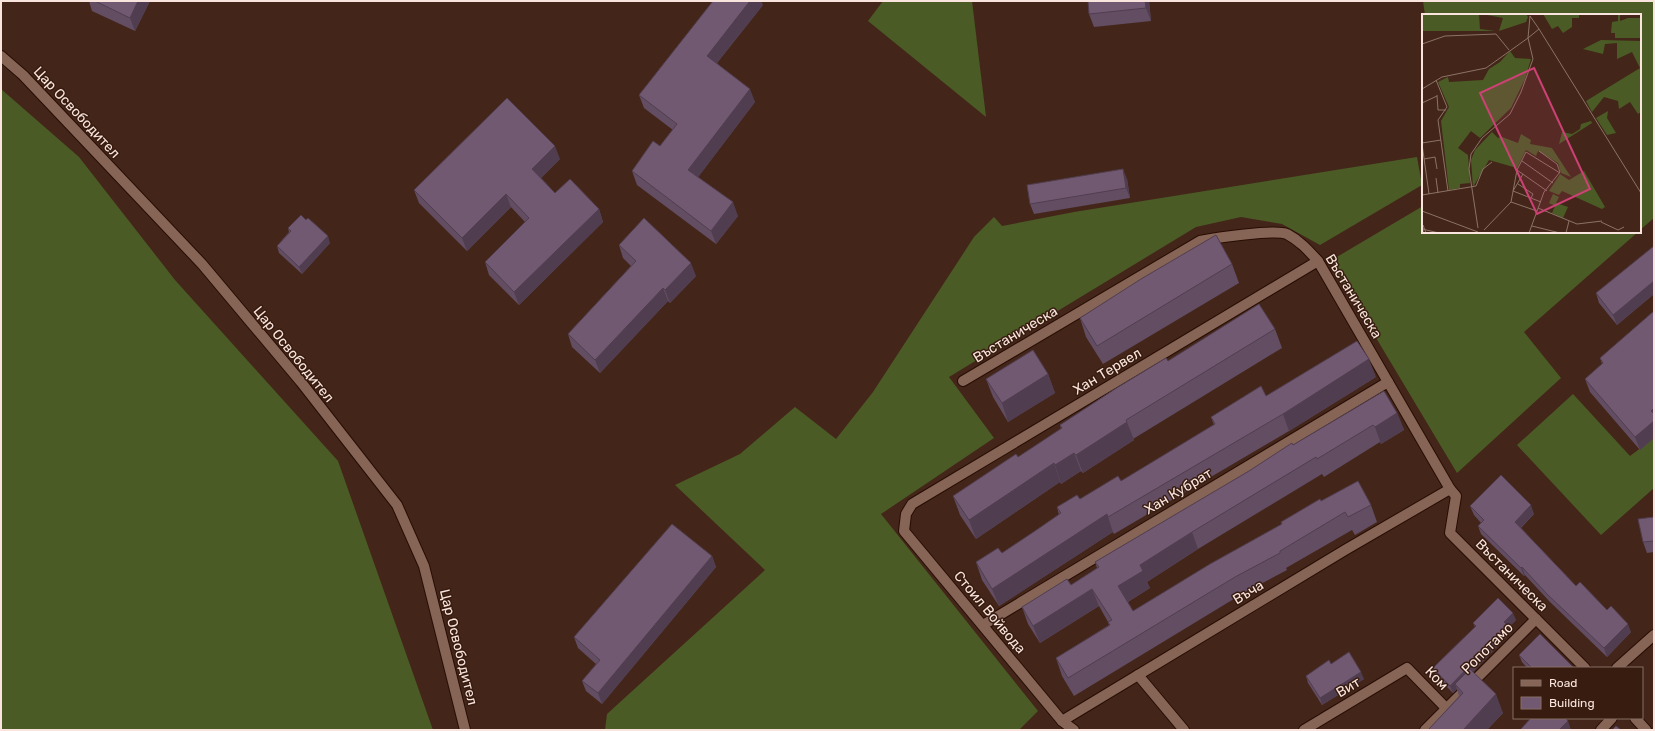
<svg xmlns="http://www.w3.org/2000/svg" width="1655" height="731" font-family="Rubik,sans-serif">
  <style>
    .grass { fill: #4b5b26 }
    .lines { fill: none; stroke-linecap: round; stroke-linejoin: round }
    .minor-casing { stroke: #280d03; stroke-width: 12 }
    .secondary-casing { stroke: #280d03; stroke-width: 12 }
    .minor { stroke: #866456; stroke-width: 10 }
    .secondary { stroke: #866456; stroke-width: 10 }
    .wall { fill: #624d62 }
    .shaded-wall { fill: #503e50 }
    .building { fill: #725972; stroke: #503e50 }
    .labels { text-anchor: middle; stroke-width: 3; stroke-linejoin: round; paint-order: stroke }
    .street-label { font-size: 14px; fill: #f9e5dd; stroke: #381c10 }
    .inset-road { fill: none; stroke: #8c7267; stroke-width: 1 }
    .view { fill: #cd4175; fill-opacity: 0.15; stroke: #cd4175; stroke-width: 2 }
    .inset-edge { fill: none; stroke: #f9e5dd; stroke-width: 2 }
  </style>
  <rect width="100%" height="100%" fill="#432619"/>
  <g class="grass">
    <path d="M883 1H972L986 117 868 21Z"/>
    <path d="M1423 1H1654V218L1640 230V15H1425Z"/>
    <path d="M1 89 79 157 175 280 338 461 433 730H1Z"/>
    <path d="M1417 157 1422 185 1320 245 1282 224 1241 217 1196 227 949 377 994 438 881 514 1038 711 1019 730H605L607 714 765 570 675 485 740 454 795 407 836 439 873 392 974 237 994 217 1002 226 1074 212Z"/>
    <path d="M1423 206V232H1638L1524 332 1561 378 1457 473 1330 261Z"/>
    <path d="M1573 394 1630 456 1654 438V488L1601 535 1517 445Z"/>
  </g>
  <g class="lines">
    <g class="minor-casing">
      <g id="minor">
        <path d="M963 381 1200 241C1215 238 1275 229 1287 234 1300 241 1308 250 1318 261L1450 489 1456 496 1450 533 1585 668"/>
        <path d="M983 625 1388 382"/>
        <path d="M1617 668 1654 635"/>
        <path d="M1138 675 1184 730"/>
        <path d="M1635 718 1646 730"/>
        <path d="M1062 721 1345 550 1450 489"/>
        <path d="M1074 730 1062 721 904 531 906 514 912 504 1318 261"/>
        <path d="M1304 730 1407 668 1446 708"/>
        <path d="M1425 730 1536 619"/>
        <path d="M1601 730 1612 718"/>
      </g>
    </g>
    <g class="secondary-casing">
      <path id="secondary" d="M1 56 23 75 202 264 301 382 397 505 424 566 465 730"/>
    </g>
    <use href="#minor" class="minor"/>
    <use href="#secondary" class="secondary"/>
  </g>
  <g class="wall">
    <path d="M89 1H150L135 31 92 11Z"/>
    <path d="M1149 1 1151 21 1094 27 1089 14Z"/>
    <path d="M763 5 717 63 755 102 698 177 738 216 716 244 637 185 632 171 660 146 673 130 644 108 639 95Z"/>
    <path d="M560 159 541 178 555 193 599 209 603 222 519 305 489 275 485 262 525 222 511 207 467 251 419 203 414 190Z"/>
    <path d="M1127 179 1130 198 1034 214 1030 204Z"/>
    <path d="M288 228 330 243 302 274 279 253 277 246 289 232Z"/>
    <path d="M619 245 696 276 670 303 668 301 600 373 572 347 568 334 631 266 623 258Z"/>
    <path d="M1654 246V294L1617 325 1599 303 1596 293Z"/>
    <path d="M1232 264 1239 283 1103 364 1086 337 1080 318Z"/>
    <path d="M1654 311V438L1640 450 1590 392 1585 379 1602 364 1600 358Z"/>
    <path d="M1275 329 1282 348 1133 439 1134 440 1083 473 1081 471 1061 484 1060 482 976 539 960 515 953 496 1018 457 1061 429 1060 425 1168 361Z"/>
    <path d="M1048 374 1055 393 1008 422 993 397 986 379Z"/>
    <path d="M1376 377 1289 431 1114 534 1113 532 999 606 982 580 976 562 1002 553 1059 515 1057 507 1080 499 1121 481 1214 425 1211 417 1266 396Z"/>
    <path d="M1397 413 1404 430 1381 444 1380 442 1324 477 1322 474 1198 549 1147 582 1150 588 1128 602 1133 611 1321 501 1371 505 1377 522 1355 535 1352 530 1286 568 1287 570 1242 594 1074 696 1062 676 1056 658 1109 625 1108 622 1099 606 1040 643 1028 624 1022 607 1071 585 1097 568 1095 562 1293 445Z"/>
    <path d="M1470 506 1534 514 1521 528 1576 586 1607 610 1631 632 1607 657 1550 602 1525 575 1524 576 1481 534 1478 526 1481 523 1474 515Z"/>
    <path d="M1654 517V552L1647 553 1643 542Z"/>
    <path d="M712 556 716 567 602 704 586 691 582 681 596 664 578 648 574 637Z"/>
    <path d="M1516 620 1508 628 1510 633 1473 672 1503 713 1487 730H1428L1459 696 1457 689 1453 693 1435 675 1433 668 1475 627 1473 623Z"/>
    <path d="M1519 655 1574 668H1527L1522 662Z"/>
    <path d="M1331 664 1364 679 1322 705 1308 683 1306 676Z"/>
  </g>
  <g class="shaded-wall">
    <path d="M138 1H150L135 31 130 18Z"/>
    <path d="M750 1H761L763 5 712 69 707 56Z"/>
    <path d="M1145 1H1149L1151 21 1146 8Z"/>
    <path d="M750 89 755 102 693 184 688 170Z"/>
    <path d="M555 146 560 159 537 182 532 169Z"/>
    <path d="M1123 169 1127 179 1130 198 1126 188Z"/>
    <path d="M506 194 511 207 467 251 462 238Z"/>
    <path d="M733 202 738 216 716 244 711 231Z"/>
    <path d="M599 209 603 222 519 305 514 292Z"/>
    <path d="M328 236 330 243 302 274 299 267Z"/>
    <path d="M691 263 696 276 670 303 665 290Z"/>
    <path d="M1654 281V294L1617 325 1613 315Z"/>
    <path d="M663 288 668 301 600 373 595 360Z"/>
    <path d="M1369 359 1376 377 1289 431 1283 414Z"/>
    <path d="M1048 374 1055 393 1008 422 1002 403Z"/>
    <path d="M1654 408V419L1651 411Z"/>
    <path d="M1397 413 1404 430 1381 444 1375 427Z"/>
    <path d="M1654 421V438L1640 450 1635 437Z"/>
    <path d="M1127 422 1134 440 1083 473 1076 455Z"/>
    <path d="M1074 453 1081 471 1061 484 1055 465Z"/>
    <path d="M1054 463 1060 482 976 539 969 520Z"/>
    <path d="M1531 505 1534 514 1518 530 1515 522Z"/>
    <path d="M1107 514 1113 532 999 606 992 589Z"/>
    <path d="M1192 532 1198 549 1147 582 1150 588 1124 604 1118 586 1140 565Z"/>
    <path d="M712 556 716 567 602 704 598 693Z"/>
    <path d="M1522 567 1525 575 1524 576 1521 568Z"/>
    <path d="M1092 589 1099 606 1040 643 1033 626Z"/>
    <path d="M1513 613 1516 620 1508 628 1510 633 1458 687 1455 684 1457 689 1453 693 1450 686 1504 622Z"/>
    <path d="M1628 624 1631 632 1607 657 1604 648Z"/>
    <path d="M1361 672 1364 679 1322 705 1320 698Z"/>
    <path d="M1496 694 1503 713 1487 730H1463Z"/>
    <path d="M1568 721 1571 730H1559Z"/>
  </g>
  <g class="building">
    <path d="M95 1H138L130 18Z"/>
    <path d="M713 1H750L707 56 750 89 688 170 733 202 711 231 632 171 653 141 660 146 677 124 639 95Z"/>
    <path d="M1088 1H1145L1146 8 1089 14Z"/>
    <path d="M507 98 555 146 532 169 555 193 570 179 599 209 514 292 485 262 529 218 506 194 462 238 414 190Z"/>
    <path d="M1123 169 1126 188 1030 204 1027 185Z"/>
    <path d="M301 215 306 220 308 218 328 236 299 267 277 246 291 231 288 228Z"/>
    <path d="M644 218 691 263 665 290 663 288 595 360 568 334 636 261 619 245Z"/>
    <path d="M1216 235 1232 264 1097 346 1080 318 1141 279Z"/>
    <path d="M1654 246V281L1613 315 1596 293Z"/>
    <path d="M1259 304 1275 329 1126 420 1127 422 1076 455 1074 453 1055 465 1054 463 969 520 953 496 1016 454 1018 457 1062 428 1060 425 1115 389 1166 358 1168 361Z"/>
    <path d="M1654 311V408L1651 411 1654 414V421L1635 437 1585 379 1603 363 1600 358Z"/>
    <path d="M1357 341 1369 359 1283 414 1108 517 1107 514 992 589 976 562 998 548 1002 553 1035 531 1061 513 1057 507 1077 495 1080 499 1118 476 1121 481 1215 424 1211 417 1261 386 1266 396Z"/>
    <path d="M1033 350 1048 374 1002 403 986 379Z"/>
    <path d="M1384 391 1397 413 1375 427 1373 425 1317 459 1316 457 1192 532 1140 565 1143 571 1118 586 1133 611 1210 564 1282 524 1281 522 1320 499 1321 501 1358 481 1371 505 1348 517 1345 512 1280 551V553L1235 577 1068 678 1056 658 1110 625 1108 622 1112 620 1092 589 1033 626 1022 607 1067 579 1071 585 1099 567 1095 562 1249 471 1292 443 1293 445Z"/>
    <path d="M1501 475 1531 505 1515 522 1576 586 1580 582 1607 610 1611 606 1628 624 1604 648 1547 594 1522 567 1521 568 1478 526 1484 520 1470 506Z"/>
    <path d="M1654 517V541L1643 542 1638 519Z"/>
    <path d="M672 524 712 556 598 693 582 681 600 660 574 637Z"/>
    <path d="M1498 598 1513 613 1504 622 1508 626 1450 686 1433 668 1476 626 1473 623Z"/>
    <path d="M1540 634 1574 668H1532L1519 655Z"/>
    <path d="M1349 652 1361 672 1320 698 1306 676 1329 660 1331 664Z"/>
    <path d="M1470 669 1496 694 1463 730H1428L1463 693 1455 684Z"/>
    <path d="M1531 718H1565L1568 721 1559 730H1520Z"/>
    <path d="M1616 726 1621 730H1612Z"/>
  </g>
  <g class="labels">
    <g class="street-label">
      <text transform="translate(77 112) rotate(47)" y="5">Цар Освободител</text>
      <text transform="translate(1354 296) rotate(59)" y="5">Въстаническа</text>
      <text transform="translate(1015 334) rotate(-31)" y="5">Въстаническа</text>
      <text transform="translate(294 354) rotate(51)" y="5">Цар Освободител</text>
      <text transform="translate(1107 371) rotate(-31)" y="5">Хан Тервел</text>
      <text transform="translate(1178 491) rotate(-31)" y="5">Хан Кубрат</text>
      <text transform="translate(1512 575) rotate(45)" y="5">Въстаническа</text>
      <text transform="translate(1248 592) rotate(-31)" y="5">Въча</text>
      <text transform="translate(990 612) rotate(50)" y="5">Стоил Войвода</text>
      <text transform="translate(459 647) rotate(76)" y="5">Цар Освободител</text>
      <text transform="translate(1487 648) rotate(-45)" y="5">Ропотамо</text>
      <text transform="translate(1437 678) rotate(46)" y="5">Ком</text>
      <text transform="translate(1348 687) rotate(-31)" y="5">Вит</text>
    </g>
  </g>
  <g transform="translate(1422 14)">
    <rect width="219" height="219" fill="#432619"/>
    <path d="M0 0H57L58 15 73 17H0ZM60 0H104L106 3 104 8 77 17 81 4ZM121 0H157V4H150V13L141 19 136 12 130 15ZM196 0H198V7L206 4H219V24H193V19H189L190 8 196 7ZM179 26 219 27V98L216 100 208 88 197 95 196 87 182 83 170 98 164 87 218 54 210 38 195 45V29L183 30 181 40 161 35ZM88 37 93 44 109 45 103 65 89 94 58 124 49 117 36 134 46 141 48 169 38 170V174L27 176 19 107 27 93 16 68 26 63 27 68 61 66 67 55 78 48ZM186 97 185 104 194 119 185 121 174 104ZM169 107 170 109 137 130 140 118 150 120 158 115 159 110ZM70 118 76 124 80 123 96 129 99 120 109 126 108 130 130 134 149 163 139 159 136 149 116 137 114 142 104 136 95 154 67 146 51 173 49 146 53 136ZM162 157 183 193 180 195 140 177 137 181 127 177 138 160 147 166ZM131 180 137 183 134 189 146 193 141 204 130 199 133 192 127 189Z" fill="#4b5b26"/>
    <path class="inset-road" d="M117 15 219 179M106 24 117 15 108 2M0 30 23 22 74 20 87 36M14 66 25 93 16 106 26 177M0 75 20 63 64 54 106 24M15 81 16 96H24M0 89 15 82M0 129 19 126M0 130 7 180M2 145 13 143 15 155M100 147 131 169M95 156 125 177M101 160 91 177 119 188M14 164 16 179M96 170 111 180 109 184M0 181 54 172 61 155 70 148M89 188 115 197M116 194 155 210 180 207M0 197 56 218M179 208 196 216 202 213M110 212 138 219M56 214 47 155 49 140 60 124 88 100 99 78 111 45 106 24 108 2M0 215 17 219M62 216 89 188 95 156 104 138 138 159M1 219V211L4 219M107 219 122 178 138 158 135 150 117 137M144 219 147 207"/>
    <path class="view" d="M112 54 168 175 115 200 58 79Z"/>
    <rect width="219" height="219" class="inset-edge"/>
  </g>
  <rect width="1655" height="731" fill="none" stroke="#f9e5dd" stroke-width="4"/>
  <rect x="1513" y="667" width="130" height="52" fill="#381c10" stroke="#856c62"/>
  <rect x="1521" y="680" width="20" height="6" fill="#866456" stroke="#856c62"/>
  <text x="1549" y="687" font-size="12" fill="#f9e5dd">Road</text>
  <rect x="1521" y="697" width="20" height="12" fill="#725972" stroke="#856c62"/>
  <text x="1549" y="707" font-size="12" fill="#f9e5dd">Building</text>
</svg>
